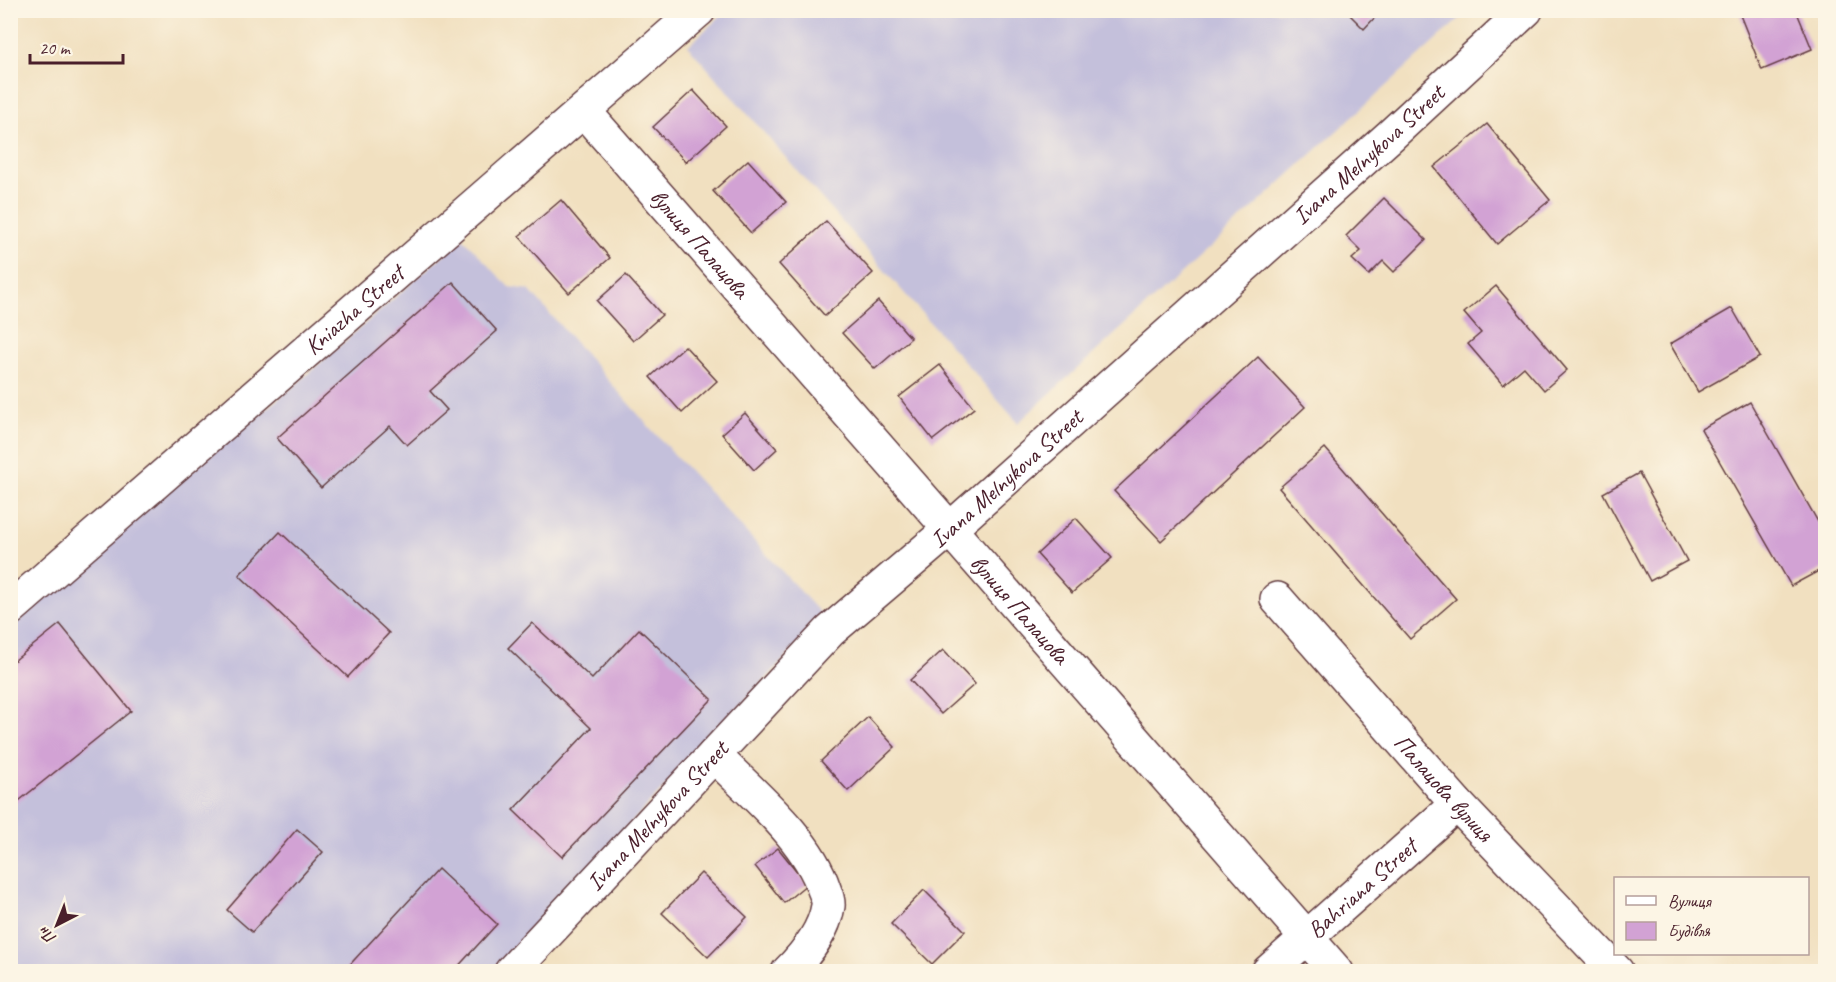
<svg xmlns="http://www.w3.org/2000/svg" width="1836" height="982" font-family="Caveat,sans-serif">
  <style>
    .industrial { fill: #c4c0db }
    .building { fill: #d2a2d4 }
    .lines { fill: none; stroke-linecap: round; stroke-linejoin: round }
    .minor-casing { stroke: #633c41; stroke-width: 36 }
    .minor { stroke: #fff; stroke-width: 33 }
    .labels { text-anchor: middle; stroke-width: 5; stroke-linejoin: round; paint-order: stroke }
    .street-label { font-size: 24px; fill: #4a1f2b; stroke: #fcf5e5 }
  </style>
  <rect width="100%" height="100%" fill="#fcf5e5"/>
  <filter id="ink" filterUnits="userSpaceOnUse"><feTurbulence type="fractalNoise" baseFrequency=".0167" numOctaves="2"/><feDisplacementMap in="SourceGraphic" scale="12" xChannelSelector="R" yChannelSelector="G"/><feConvolveMatrix kernelMatrix="1 2 1 2 8 2 1 2 1" color-interpolation-filters="sRGB"/></filter>
  <filter id="wash" filterUnits="userSpaceOnUse"><feTurbulence type="fractalNoise" baseFrequency=".008" numOctaves="4" result="noise"/><feDisplacementMap in="SourceGraphic" scale="24" xChannelSelector="R" yChannelSelector="G"/><feGaussianBlur stdDeviation="1.35" result="paint"/><feColorMatrix in="noise" values="0 0 0 0 0 0 0 0 0 0 0 0 0 0 0 0 0 1.4 0 .05"/><feComposite in="paint" operator="in"/></filter>
  <g filter="url(#wash)">
    <rect width="100%" height="100%" fill="#f1e0c0"/>
    <g class="industrial">
      <path d="M727 10 1468 11 1018 423 688 46Z"/>
      <path d="M463 238 509 287 529 290 652 430 824 617 491 972 11 971 10 628 218 448 295 385Z"/>
    </g>
    <g id="blocks">
      <g class="building">
        <path d="M1345 10H1382L1364 29Z"/>
        <path d="M1738 10H1796L1812 49 1762 70Z"/>
        <path d="M693 90 726 126 686 162 653 127Z"/>
        <path d="M1487 124 1550 200 1497 244 1434 167Z"/>
        <path d="M748 160 786 202 751 233 713 191Z"/>
        <path d="M1384 198 1426 240 1394 272 1383 261 1369 275 1352 259 1361 251 1346 236Z"/>
        <path d="M561 200 610 258 569 293 519 236Z"/>
        <path d="M826 221 873 273 825 316 779 264Z"/>
        <path d="M626 275 662 315 633 341 597 301Z"/>
        <path d="M453 282 497 331 430 391 447 410 407 445 390 426 321 488 277 438Z"/>
        <path d="M1496 286 1567 370 1544 390 1524 367 1503 385 1468 344 1481 333 1464 313Z"/>
        <path d="M878 301 911 338 875 369 842 333Z"/>
        <path d="M1732 308 1760 357 1698 392 1670 344Z"/>
        <path d="M685 346 717 381 682 413 650 377Z"/>
        <path d="M1258 357 1305 407 1161 541 1114 491Z"/>
        <path d="M940 365 974 408 933 440 899 397Z"/>
        <path d="M1750 402 1826 536V567L1791 586 1701 429Z"/>
        <path d="M745 413 777 449 754 470 722 434Z"/>
        <path d="M1325 448 1456 599 1410 639 1279 488Z"/>
        <path d="M1639 473 1687 561 1650 581 1603 493Z"/>
        <path d="M1076 518 1112 558 1072 593 1037 554Z"/>
        <path d="M280 532 389 633 348 677 239 575Z"/>
        <path d="M532 623 592 679 639 629 712 699 562 857 513 810 591 728 508 648Z"/>
        <path d="M60 624 131 711 10 808V664Z"/>
        <path d="M943 650 975 684 941 714 910 680Z"/>
        <path d="M868 717 895 747 848 791 821 761Z"/>
        <path d="M297 829 323 852 252 932 227 910Z"/>
        <path d="M778 848 807 884 784 903 755 866Z"/>
        <path d="M438 869 497 924 453 972H343Z"/>
        <path d="M701 873 747 917 708 957 662 913Z"/>
        <path d="M924 890 965 931 932 964 891 924Z"/>
      </g>
    </g>
  </g>
  <g filter="url(#ink)">
    <use href="#blocks" fill-opacity="0" stroke="#633c41" stroke-width="1.5"/>
    <g class="lines">
      <g class="minor-casing">
        <g id="minor">
          <path id="s1" d="M584 111 1337 972"/>
          <path id="s2" d="M1277 599 1457 804 1617 972"/>
          <path id="s3" d="M10 609 699 10"/>
          <path d="M714 755C751 793 807 837 824 889 826 894 829 901 828 906 824 932 806 954 788 972"/>
          <path id="s4" d="M511 972 830 631 950 529 1390 136 1526 10"/>
          <path id="s5" d="M1268 972 1457 804"/>
        </g>
      </g>
      <use href="#minor" class="minor"/>
    </g>
  </g>
  <g class="labels">
    <g class="street-label">
      <text dy="8" stroke="none"><textPath href="#s4" startOffset="1186">Ivana Melnykova Street</textPath></text>
      <text dy="8" stroke="none"><textPath href="#s1" startOffset="176">вулиця Палацова</textPath></text>
      <text dy="8" stroke="none"><textPath href="#s3" startOffset="456">Kniazha Street</textPath></text>
      <text dy="8" stroke="none"><textPath href="#s4" startOffset="700">Ivana Melnykova Street</textPath></text>
      <text dy="8" stroke="none"><textPath href="#s1" startOffset="662">вулиця Палацова</textPath></text>
      <text dy="8" stroke="none"><textPath href="#s2" startOffset="252">Палацова вулиця</textPath></text>
      <text dy="8" stroke="none"><textPath href="#s4" startOffset="214">Ivana Melnykova Street</textPath></text>
      <text dy="8" stroke="none"><textPath href="#s5" startOffset="126">Bahriana Street</textPath></text>
    </g>
  </g>
  <rect width="1836" height="982" fill="none" stroke="#fcf5e5" stroke-width="36"/>
  <rect x="1614" y="877" width="195" height="78" fill="#fcf5e5" stroke="#b59f9b" stroke-width="1.5"/>
  <rect x="1626" y="896" width="30" height="9" fill="#ffffff" stroke="#b59f9b" stroke-width="1.5"/>
  <text x="1668" y="907" font-size="18" fill="#4a1f2b">Вулиця</text>
  <rect x="1626" y="922" width="30" height="18" fill="#d2a2d4" stroke="#b59f9b" stroke-width="1.5"/>
  <text x="1668" y="937" font-size="18" fill="#4a1f2b">Будівля</text>
  <g transform="translate(57 925) rotate(222)" stroke="#fcf5e5" stroke-width="4.5" paint-order="stroke">
  <path d="M0-4.5L10 22L0 15L-10 22Z" fill="#4a1f2b"/>
  <text y="-9" font-size="16" font-weight="bold" text-anchor="middle" fill="#4a1f2b">Пн</text>
  </g>
  <path d="M30 54v9h93v-9" fill="none" stroke="#4a1f2b" stroke-width="3"/>
  <text x="39" y="54" font-size="18" fill="#4a1f2b" stroke="#fcf5e5" stroke-width="4.5" paint-order="stroke">20 m</text>
</svg>
